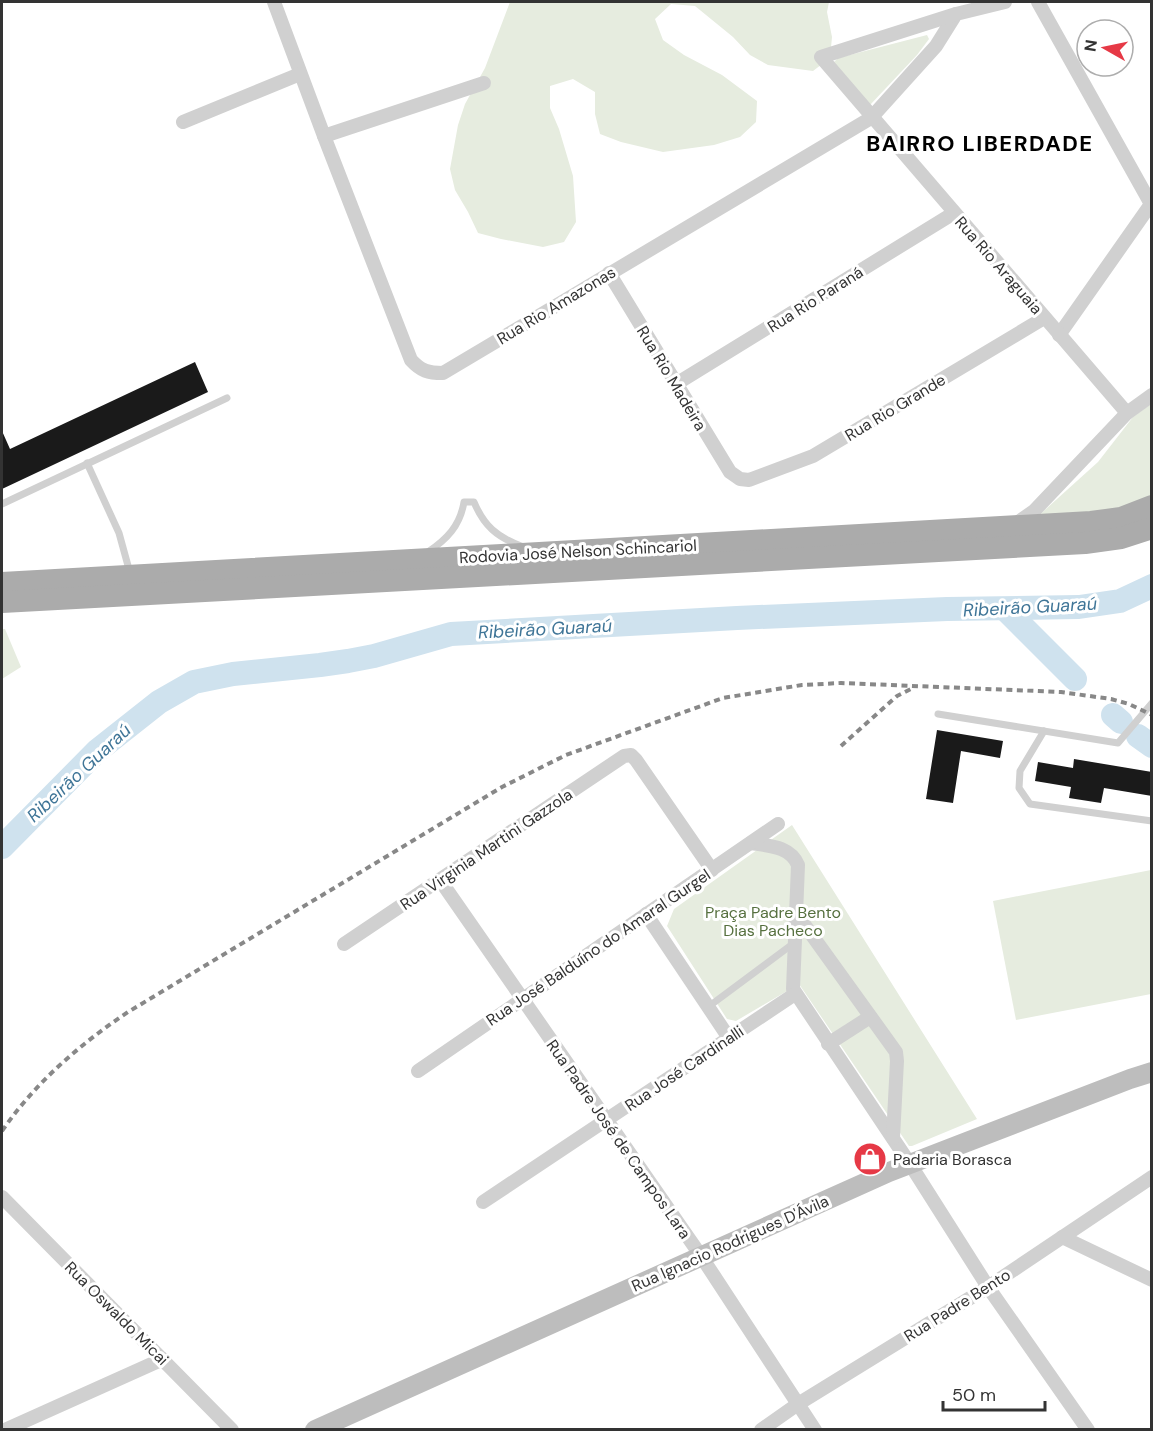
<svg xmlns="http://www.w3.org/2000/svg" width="1153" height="1431" font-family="'DM Sans',sans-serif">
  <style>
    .green { fill: #e6ecdf }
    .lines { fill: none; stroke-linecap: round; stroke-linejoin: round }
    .river { stroke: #cfe2ee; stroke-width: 24 }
    .building { fill: #1a1a1a }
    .lane { stroke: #d0d0d0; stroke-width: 7 }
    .street { stroke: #d0d0d0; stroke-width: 14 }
    .secondary { stroke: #bdbdbd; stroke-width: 20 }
    .primary { stroke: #ababab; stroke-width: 22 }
    .rail { stroke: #888; stroke-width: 4; stroke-dasharray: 6 4.5; stroke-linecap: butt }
    .labels { text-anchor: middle; stroke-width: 6; stroke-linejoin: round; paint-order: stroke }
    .street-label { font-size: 16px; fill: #333; stroke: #fff }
    .park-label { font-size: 16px; fill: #56703f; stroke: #fff }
    .poi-label { font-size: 16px; fill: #333; stroke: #fff; text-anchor: start }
    .water-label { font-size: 18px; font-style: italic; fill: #3f7597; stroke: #fff }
    .district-label { font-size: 22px; font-weight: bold; letter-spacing: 1.5px; fill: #000; stroke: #fff }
  </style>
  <rect width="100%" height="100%" fill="#fff"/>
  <g class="green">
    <path d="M510 2H829L827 12 832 37 830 58 813 71 768 65 750 55 733 37 695 6 671 4 655 19 663 40 684 55 722 75 757 101 756 122 740 137 714 145 663 152 621 142 600 134 595 114V92L573 79 550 86V108L559 129 573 176 576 222 564 242 543 247 501 239 478 233 468 212 455 190 450 169 458 125 465 104 485 68Z"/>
    <path d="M927 35 929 39 917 55 870 105 833 63 838 58Z"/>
    <path d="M1151 404V496L1118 511 1036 518 1098 462 1133 417Z"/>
    <path d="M2 629H5L21 667 2 679Z"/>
    <path d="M792 825 977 1119 912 1146H909L799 984 736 1021 727 1019 667 926 674 909Z"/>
    <path d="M1151 870V994L1016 1020 993 901Z"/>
  </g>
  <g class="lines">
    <g class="river">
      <path d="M1005 609 1075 679"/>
      <path d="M1113 715 1121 722"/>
      <path d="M1138 736 1152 746"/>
      <path d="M2 847 97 751 159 702 194 682 233 674 320 665 348 661 374 656 451 634 737 618 947 609 1079 607 1120 601 1152 586"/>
    </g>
  </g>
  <g class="building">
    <path d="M195 362 208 392 2 489V431L10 449Z"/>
    <path d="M937 730 1003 741 1000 758 961 751 953 803 926 799Z"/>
    <path d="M1074 759 1152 772V796L1104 788 1101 803 1069 798 1071 787 1035 781 1038 762 1073 768Z"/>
  </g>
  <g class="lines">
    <g class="lane">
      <path d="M87 463 119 533 130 573"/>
      <path d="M2 504 227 398"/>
      <path d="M428 552C447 539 460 526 464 502H474C484 526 497 537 521 546"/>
      <path d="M938 714 1118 743 1152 703"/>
      <path d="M1044 731 1020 771 1019 788 1030 804 1152 821"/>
      <path d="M708 1007 794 943"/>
    </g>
    <g class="street">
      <path d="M274 2 324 136 411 360C421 371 428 373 443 373L871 118 936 46 956 14 1005 2"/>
      <path d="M1038 2 1151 204 1059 335"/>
      <path d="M956 14 821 57 1127 413"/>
      <path d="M183 122 300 74"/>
      <path d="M324 136 484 83"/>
      <path d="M609 273 730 472 740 479 749 480 813 456 1044 318"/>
      <path d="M676 384 954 213"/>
      <path d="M1014 525 1034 511 1127 413 1152 395"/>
      <path d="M751 843C769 846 790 846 798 865L793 989 910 1164 988 1287 1088 1430"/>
      <path d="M440 880 701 1256 815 1430"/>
      <path d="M796 913 896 1052 897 1061 893 1138"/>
      <path d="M646 914 729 1038"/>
      <path d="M344 944 624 756 631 755 636 760 712 870"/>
      <path d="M828 1044 870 1017"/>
      <path d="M418 1071 778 824"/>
      <path d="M2 1197 232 1430"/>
      <path d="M483 1202 795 994"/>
      <path d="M1062 1237 1152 1280"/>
      <path d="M5 1430 163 1359"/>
      <path d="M761 1430 798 1404 988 1287 1152 1177"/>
    </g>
    <path class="secondary" d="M315 1430 889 1172 1130 1079 1152 1072"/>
    <g class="primary">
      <path d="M2 583 1091 522 1121 518 1152 506"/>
      <path d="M2 602 1085 543 1121 538 1152 528"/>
    </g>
    <g class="rail">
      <path d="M841 746 897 696 913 688"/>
      <path d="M2 1131C36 1082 79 1045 128 1012L502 787 566 755 723 698 802 685 841 683 1061 692 1111 699 1129 704 1152 715"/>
    </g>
  </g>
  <defs>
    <g id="shop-disc" transform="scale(1.725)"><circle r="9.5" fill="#e63946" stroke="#fff"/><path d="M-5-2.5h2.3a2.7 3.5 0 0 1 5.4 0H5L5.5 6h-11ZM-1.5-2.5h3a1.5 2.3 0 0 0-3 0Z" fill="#fff"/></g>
  </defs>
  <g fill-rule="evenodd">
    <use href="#shop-disc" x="870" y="1159"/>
  </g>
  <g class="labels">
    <g class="street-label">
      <text transform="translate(999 265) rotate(49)" y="6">Rua Rio Araguaia</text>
      <text transform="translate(815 299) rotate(-32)" y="6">Rua Rio Paraná</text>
      <text transform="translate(556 305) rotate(-31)" y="6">Rua Rio Amazonas</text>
      <text transform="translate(672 378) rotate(59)" y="6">Rua Rio Madeira</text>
      <text transform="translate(895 407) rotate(-31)" y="6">Rua Rio Grande</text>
      <text transform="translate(578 551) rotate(-3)" y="6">Rodovia José Nelson Schincariol</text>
      <text transform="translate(486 849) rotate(-34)" y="6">Rua Virginia Martini Gazzola</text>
      <text transform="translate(598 947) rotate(-34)" y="6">Rua José Balduíno do Amaral Gurgel</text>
      <text transform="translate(684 1068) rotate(-34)" y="6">Rua José Cardinalli</text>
      <text transform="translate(619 1139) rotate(55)" y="6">Rua Padre José de Campos Lara</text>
      <text transform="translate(730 1243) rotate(-24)" y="6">Rua Ignacio Rodrigues D'Ávila</text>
      <text transform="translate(957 1305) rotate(-32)" y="6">Rua Padre Bento</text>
      <text transform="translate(117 1313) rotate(45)" y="6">Rua Oswaldo Micai</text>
    </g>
    <g class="park-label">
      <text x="773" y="918">Praça Padre Bento<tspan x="773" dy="18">Dias Pacheco</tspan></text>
    </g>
    <g class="poi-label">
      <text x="893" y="1165">Padaria Borasca</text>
    </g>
    <g class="water-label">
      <text transform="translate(1030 607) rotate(-3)" y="6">Ribeirão Guaraú</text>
      <text transform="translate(545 629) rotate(-3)" y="6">Ribeirão Guaraú</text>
      <text transform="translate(79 773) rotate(-43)" y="6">Ribeirão Guaraú</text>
    </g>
    <g class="district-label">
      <text x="980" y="151">BAIRRO LIBERDADE</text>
    </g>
  </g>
  <rect width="1153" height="1431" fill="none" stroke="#333333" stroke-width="6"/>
  <g transform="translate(1105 48) rotate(279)"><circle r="28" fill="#ffffff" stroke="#adadad" stroke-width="1.5"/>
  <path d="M0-4.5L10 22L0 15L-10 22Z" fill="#e63946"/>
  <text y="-9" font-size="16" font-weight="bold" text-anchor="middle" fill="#333333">N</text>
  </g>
  <path d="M943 1401v9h102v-9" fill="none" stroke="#333333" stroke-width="3"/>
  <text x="952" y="1401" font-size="18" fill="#333333" stroke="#ffffff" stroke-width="4.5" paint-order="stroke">50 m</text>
</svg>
